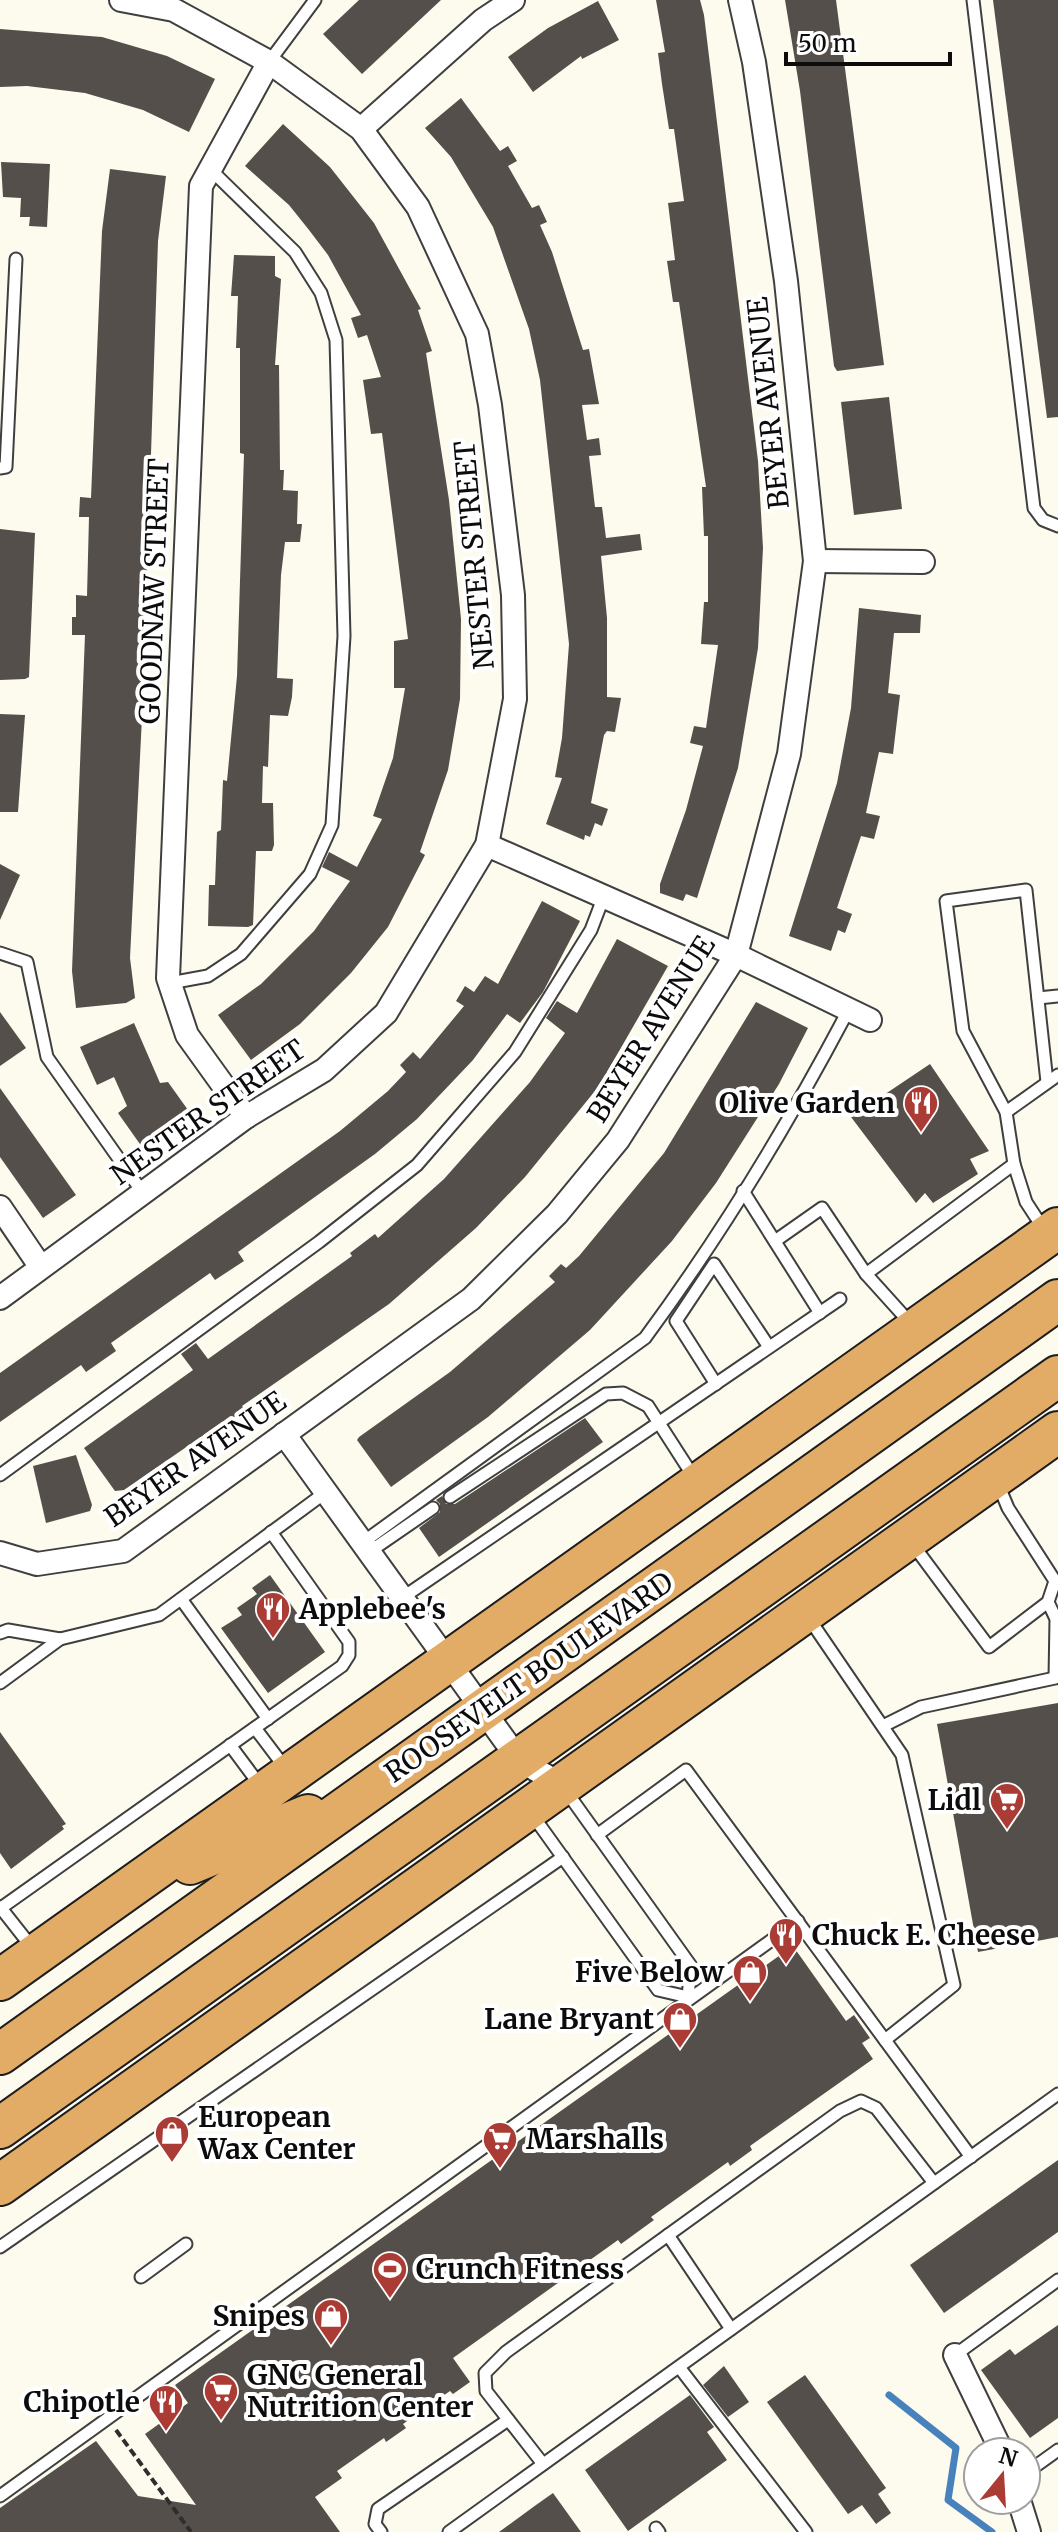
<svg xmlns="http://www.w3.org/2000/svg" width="1058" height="2532" font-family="Merriweather,serif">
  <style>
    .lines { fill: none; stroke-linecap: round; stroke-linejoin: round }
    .stream { stroke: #4882bd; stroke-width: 7 }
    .building { fill: #544f4a }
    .lane-casing { stroke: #3f3f3f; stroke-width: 15 }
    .street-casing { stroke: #3f3f3f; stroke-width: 26 }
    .highway-casing { stroke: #1d1d1d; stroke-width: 44 }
    .path { stroke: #2e2e2e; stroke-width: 4; stroke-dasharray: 8 4; stroke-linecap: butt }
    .lane { stroke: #fff; stroke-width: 11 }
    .street { stroke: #fff; stroke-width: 22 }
    .highway { stroke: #e3ac66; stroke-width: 40 }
    .labels { text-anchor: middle; stroke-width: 8; stroke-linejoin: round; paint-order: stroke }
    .street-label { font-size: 28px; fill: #0c0c0c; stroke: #fff }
    .poi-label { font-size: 28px; font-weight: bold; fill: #0c0c0c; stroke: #fff; text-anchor: end }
  </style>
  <rect width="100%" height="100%" fill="#fdfbee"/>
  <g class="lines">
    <path class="stream" d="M889 2395 956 2448 948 2500 992 2532"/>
  </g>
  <g class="building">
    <path d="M359 0H441L362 74 323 34Z"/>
    <path d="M656 0H700L704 15 758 461 763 548 758 648 738 768 697 898 686 894 683 901 660 893V884L686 810 703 746 690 743 694 726 706 728 718 645 701 644 704 602H708V536H704L702 487H706L679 302H673L667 261 675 260 668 203 684 201 674 129H669L662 84 658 53 665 52Z"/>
    <path d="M785 0H836L884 365 837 371 834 366 800 91Z"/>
    <path d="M993 0H1058V417L1047 418Z"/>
    <path d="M598 1 619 40 582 59 581 56 533 92 508 57 548 28Z"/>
    <path d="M0 29 102 37 167 56 215 79 189 132 143 110 85 93 27 86 0 87Z"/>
    <path d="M461 98 500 151 508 146 517 161 508 166 532 208 539 205 547 222 540 225 552 252 583 350 589 349 599 404 582 405 587 440 599 438 601 455 589 456 595 507H602L606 538 640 534 642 550 601 556 607 618V697L621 698 615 732 607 731 604 735 591 803 608 809 602 826 595 823 590 837 585 835 584 840 546 824 562 778 555 777 562 738 569 644 540 380 529 329 493 227 451 157 425 128Z"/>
    <path d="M283 124 330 167 374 223 421 309 418 310 432 351 426 353 449 500 461 619 460 699 448 770 420 852 425 855 388 927 351 973 300 1024 251 1060 218 1015 261 984 314 931 350 881 322 867 329 852 357 867 382 819 373 816 393 758 405 688H394V641L408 639 382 433 371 434 363 380 381 377 367 335 358 338 351 318 361 315 328 255 309 230 289 205 245 166Z"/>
    <path d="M1 162 50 164 47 227 29 226 30 217H20L21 198 3 197Z"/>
    <path d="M110 169 166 176 158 241 143 697 130 958 135 998 126 1003 76 1008 72 971 85 635H72V617H76V595L87 596 89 517H79L80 497 91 498 102 231Z"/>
    <path d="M234 255 275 256V276L281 279 275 365H279L280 470H284L283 490 298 491 297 524H302L300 542H285L281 575 277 678 293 679 292 697 288 716 270 715 268 767 263 766 262 803H273L274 845 272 851H256L253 925 248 927 208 926 209 885H215L217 832 221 830 223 780 227 781 237 676 244 454 240 453V348H236L238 296H231Z"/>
    <path d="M889 397 902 509 854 515 841 402Z"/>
    <path d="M0 529 35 533 29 677 25 679 0 680Z"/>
    <path d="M859 608 921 615 920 633H894L888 693 900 695 893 754 879 752 866 813 880 816 874 839 861 836 837 908 852 914 845 933 838 930 831 951 789 936 837 783 851 708Z"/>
    <path d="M0 714 25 715 18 812H0Z"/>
    <path d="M0 864 20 875 0 920Z"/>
    <path d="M542 901 580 921 543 992 520 1023 507 1014 473 1060 417 1119 375 1154 238 1252 244 1261 215 1280 210 1273 111 1343 116 1351 86 1372 81 1365 0 1422V1373L340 1131 388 1091 406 1072 400 1065 413 1052 420 1059 464 1006 456 1001 465 986 474 992 485 976 498 984Z"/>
    <path d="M617 939 668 966 599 1086 525 1177 476 1228 389 1304 242 1406 246 1411 230 1423 227 1419 124 1490 115 1491 84 1448 193 1370 181 1354 196 1343 208 1359 352 1256 350 1253 375 1234 378 1238 444 1179 530 1082 565 1033 546 1018 557 1001 577 1013Z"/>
    <path d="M756 1002 808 1028 779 1084 716 1183 672 1241 590 1330 488 1417 391 1487 357 1440 359 1437 450 1372 555 1282 549 1276 561 1264 566 1268 579 1256 664 1153Z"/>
    <path d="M0 1012 26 1048 0 1066Z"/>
    <path d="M134 1023 160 1083 168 1082 188 1110 142 1147 118 1113 127 1106 114 1077 97 1085 80 1047Z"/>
    <path d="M930 1064 989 1151 970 1159 978 1174 933 1203 925 1193 916 1203 851 1117Z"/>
    <path d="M0 1088 76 1195 43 1218 0 1157Z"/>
    <path d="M585 1418 603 1442 439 1557 419 1528 440 1512V1504L436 1500 442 1496 446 1504H455Z"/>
    <path d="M76 1455 92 1505 90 1511 46 1523 33 1466Z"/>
    <path d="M270 1575 325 1652 268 1693 221 1628 242 1615 237 1608 257 1594 252 1588Z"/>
    <path d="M1058 1703V1937L978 1952 937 1724Z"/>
    <path d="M0 1732 66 1824 62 1826 64 1829 11 1869 0 1853Z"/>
    <path d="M793 1946 846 2021 854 2015 870 2038 862 2043 873 2059 750 2146 752 2150 730 2166 728 2162 651 2217 654 2220 621 2244 618 2240 453 2358 470 2382 453 2394 450 2391 403 2424 406 2428 386 2442 384 2438 337 2471 342 2478 315 2497 340 2532H0V2508L96 2441 138 2496 196 2505 145 2434 188 2403 175 2385Z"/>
    <path d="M1058 2160V2232L944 2313 910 2265Z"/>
    <path d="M1058 2325V2418L1030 2438 981 2370 1010 2349 1015 2355Z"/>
    <path d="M724 2366 749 2402 728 2417 703 2385Z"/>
    <path d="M805 2375 886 2488 878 2494 891 2513 876 2524 862 2505 848 2514 767 2402Z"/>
    <path d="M690 2395 714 2427 707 2432 727 2460 628 2531 585 2470Z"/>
    <path d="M553 2493 581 2532H499L536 2505Z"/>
  </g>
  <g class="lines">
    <g class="lane-casing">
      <g id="lane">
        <path d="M973 0 1034 508 1043 520 1058 526"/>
        <path d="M269 62 315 0"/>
        <path d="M0 468 6 467 16 259"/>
        <path d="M0 953 27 962 47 1057 143 1193"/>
        <path d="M170 983 208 976 241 954 310 874 332 825 344 636 336 340 321 293 295 252 210 169"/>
        <path d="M1038 998 1058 996"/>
        <path d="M1006 1112 1058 1075"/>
        <path d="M743 1191 820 1313"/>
        <path d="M1043 1228 1026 1202 1014 1164 1006 1112 963 1031 946 901 1026 890 1047 1082"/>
        <path d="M775 1241 822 1208 866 1274 912 1325"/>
        <path d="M866 1274 1014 1164"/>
        <path d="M716 1384 676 1321 714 1264 769 1347"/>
        <path d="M0 1475 319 1242 417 1165 515 1052 591 930 604 896"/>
        <path d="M450 1497 606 1394 623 1393 648 1406 695 1479"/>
        <path d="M911 1542 989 1647 1048 1602 1055 1581 1008 1508 998 1484"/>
        <path d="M362 1543 645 1338C721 1235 789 1123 849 1009"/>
        <path d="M369 1552 433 1508"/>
        <path d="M402 1598 840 1299"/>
        <path d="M181 1599 268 1719"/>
        <path d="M808 1617 902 1755 954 1985 885 2040"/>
        <path d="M0 1633 8 1630 60 1639 159 1615 326 1492"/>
        <path d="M0 1683 60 1639"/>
        <path d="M883 1726 921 1707 1055 1678 1056 1619 1048 1602"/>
        <path d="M255 1728 286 1769"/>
        <path d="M230 1745 262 1788"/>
        <path d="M531 1813 658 1990 688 1997 691 1966 566 1791"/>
        <path d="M597 1835 686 1770 971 2157"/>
        <path d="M0 1907 34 1950"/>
        <path d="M1 1908 342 1666 349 1655V1642L271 1532"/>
        <path d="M668 2235 731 2329"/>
        <path d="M0 2247 563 1857"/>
        <path d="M141 2277 186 2244"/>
        <path d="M955 2355 1058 2280"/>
        <path d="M679 2367 806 2532"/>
        <path d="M543 2464 486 2391 485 2373 506 2352 840 2111 861 2101 876 2108 934 2183"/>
        <path d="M1026 2473 1058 2450"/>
        <path d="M0 2496 798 1921"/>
        <path d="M656 2528 659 2532"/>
        <path d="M381 2532 375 2524 378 2509 508 2420"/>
        <path d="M449 2532 1058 2094"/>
      </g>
    </g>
    <g class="street-casing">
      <g id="street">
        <path d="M361 129 483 20 513 0"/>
        <path d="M815 561 923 562"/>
        <path d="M487 845 736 955 870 1020"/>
        <path d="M246 1117 187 1035 168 978 201 186 269 62"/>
        <path d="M0 1207 40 1266"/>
        <path d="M0 1298 246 1117 324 1070 386 1013 487 845 515 699 513 595 490 405 477 334 418 207 361 129 269 62 174 10 121 0"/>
        <path d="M284 1434 519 1760 562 1785"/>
        <path d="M0 1553 37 1564 123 1551 471 1299 557 1214 618 1140 736 955 789 754 815 561 786 281 754 62 740 0"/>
        <path d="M955 2355 1002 2452"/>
        <path d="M1019 2500 1029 2532"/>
      </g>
    </g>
    <g class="highway-casing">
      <g id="highway">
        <path d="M190 1864 308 1815"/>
        <path d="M0 1980 1058 1228"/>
        <path d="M0 2054 1058 1300"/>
        <path d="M0 2128 1058 1376"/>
        <path d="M0 2185 1058 1432"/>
      </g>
    </g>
    <path class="path" d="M116 2430 191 2532"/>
    <use href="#lane" class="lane"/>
    <use href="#street" class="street"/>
    <use href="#highway" class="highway"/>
  </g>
  <defs>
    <g id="restaurant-pin" transform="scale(1.8)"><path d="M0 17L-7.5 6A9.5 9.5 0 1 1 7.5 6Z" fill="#ab3c35" stroke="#fff"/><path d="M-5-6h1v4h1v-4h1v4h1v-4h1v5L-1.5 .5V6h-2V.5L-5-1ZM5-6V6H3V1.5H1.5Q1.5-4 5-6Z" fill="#fff"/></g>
    <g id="supermarket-pin" transform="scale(1.8)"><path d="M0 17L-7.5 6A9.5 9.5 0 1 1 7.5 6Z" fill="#ab3c35" stroke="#fff"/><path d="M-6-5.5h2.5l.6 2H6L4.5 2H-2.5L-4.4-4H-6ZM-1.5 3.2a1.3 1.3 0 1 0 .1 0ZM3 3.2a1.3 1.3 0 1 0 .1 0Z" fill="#fff"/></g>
    <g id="shop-pin" transform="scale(1.8)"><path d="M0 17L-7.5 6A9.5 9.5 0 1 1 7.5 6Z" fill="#ab3c35" stroke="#fff"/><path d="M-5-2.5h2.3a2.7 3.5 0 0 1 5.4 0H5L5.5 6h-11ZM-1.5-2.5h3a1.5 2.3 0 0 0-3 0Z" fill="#fff"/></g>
    <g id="stadium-pin" transform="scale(1.8)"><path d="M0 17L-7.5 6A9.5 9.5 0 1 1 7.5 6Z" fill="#ab3c35" stroke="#fff"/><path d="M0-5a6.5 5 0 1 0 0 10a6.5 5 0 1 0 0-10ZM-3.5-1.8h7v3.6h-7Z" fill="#fff"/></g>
  </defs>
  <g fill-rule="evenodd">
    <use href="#restaurant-pin" x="921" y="1103"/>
    <use href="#restaurant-pin" x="273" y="1609"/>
    <use href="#supermarket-pin" x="1007" y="1800"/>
    <use href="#restaurant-pin" x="786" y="1935"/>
    <use href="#shop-pin" x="750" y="1972"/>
    <use href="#shop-pin" x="680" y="2019"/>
    <use href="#shop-pin" x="172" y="2133"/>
    <use href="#supermarket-pin" x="500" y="2139"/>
    <use href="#stadium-pin" x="390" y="2269"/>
    <use href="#shop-pin" x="331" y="2316"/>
    <use href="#supermarket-pin" x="221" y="2391"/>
    <use href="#restaurant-pin" x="166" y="2402"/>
  </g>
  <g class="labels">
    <g class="street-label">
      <text transform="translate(768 403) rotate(-96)" y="10">BEYER AVENUE</text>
      <text transform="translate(474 555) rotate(-95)" y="10">NESTER STREET</text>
      <text transform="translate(154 591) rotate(-88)" y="10">GOODNAW STREET</text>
      <text transform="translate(651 1029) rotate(-58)" y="10">BEYER AVENUE</text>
      <text transform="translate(208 1112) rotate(-35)" y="10">NESTER STREET</text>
      <text transform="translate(195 1459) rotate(-35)" y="10">BEYER AVENUE</text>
      <text transform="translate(529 1677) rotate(-35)" y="10">ROOSEVELT BOULEVARD</text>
    </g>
    <g class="poi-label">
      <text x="895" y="1113">Olive Garden</text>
      <text x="299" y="1619" text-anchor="start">Applebee's</text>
      <text x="981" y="1810">Lidl</text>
      <text x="812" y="1945" text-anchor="start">Chuck E. Cheese</text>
      <text x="724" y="1982">Five Below</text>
      <text x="654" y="2029">Lane Bryant</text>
      <text x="198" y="2127" text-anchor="start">European<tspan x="198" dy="32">Wax Center</tspan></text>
      <text x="526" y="2149" text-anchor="start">Marshalls</text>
      <text x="416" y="2279" text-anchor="start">Crunch Fitness</text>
      <text x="305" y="2326">Snipes</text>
      <text x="247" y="2385" text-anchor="start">GNC General<tspan x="247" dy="32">Nutrition Center</tspan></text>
      <text x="140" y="2412">Chipotle</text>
    </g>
  </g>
  <g transform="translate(1002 2476) rotate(18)"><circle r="38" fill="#ffffff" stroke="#9e9e9e" stroke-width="2"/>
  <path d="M0-6L14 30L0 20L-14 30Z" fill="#ab3c35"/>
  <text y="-12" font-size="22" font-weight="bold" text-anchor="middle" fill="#0c0c0c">N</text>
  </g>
  <path d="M786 52v12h164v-12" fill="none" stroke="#0c0c0c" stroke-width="4"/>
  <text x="798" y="52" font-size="24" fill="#0c0c0c" stroke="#ffffff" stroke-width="6" paint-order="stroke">50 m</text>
</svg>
